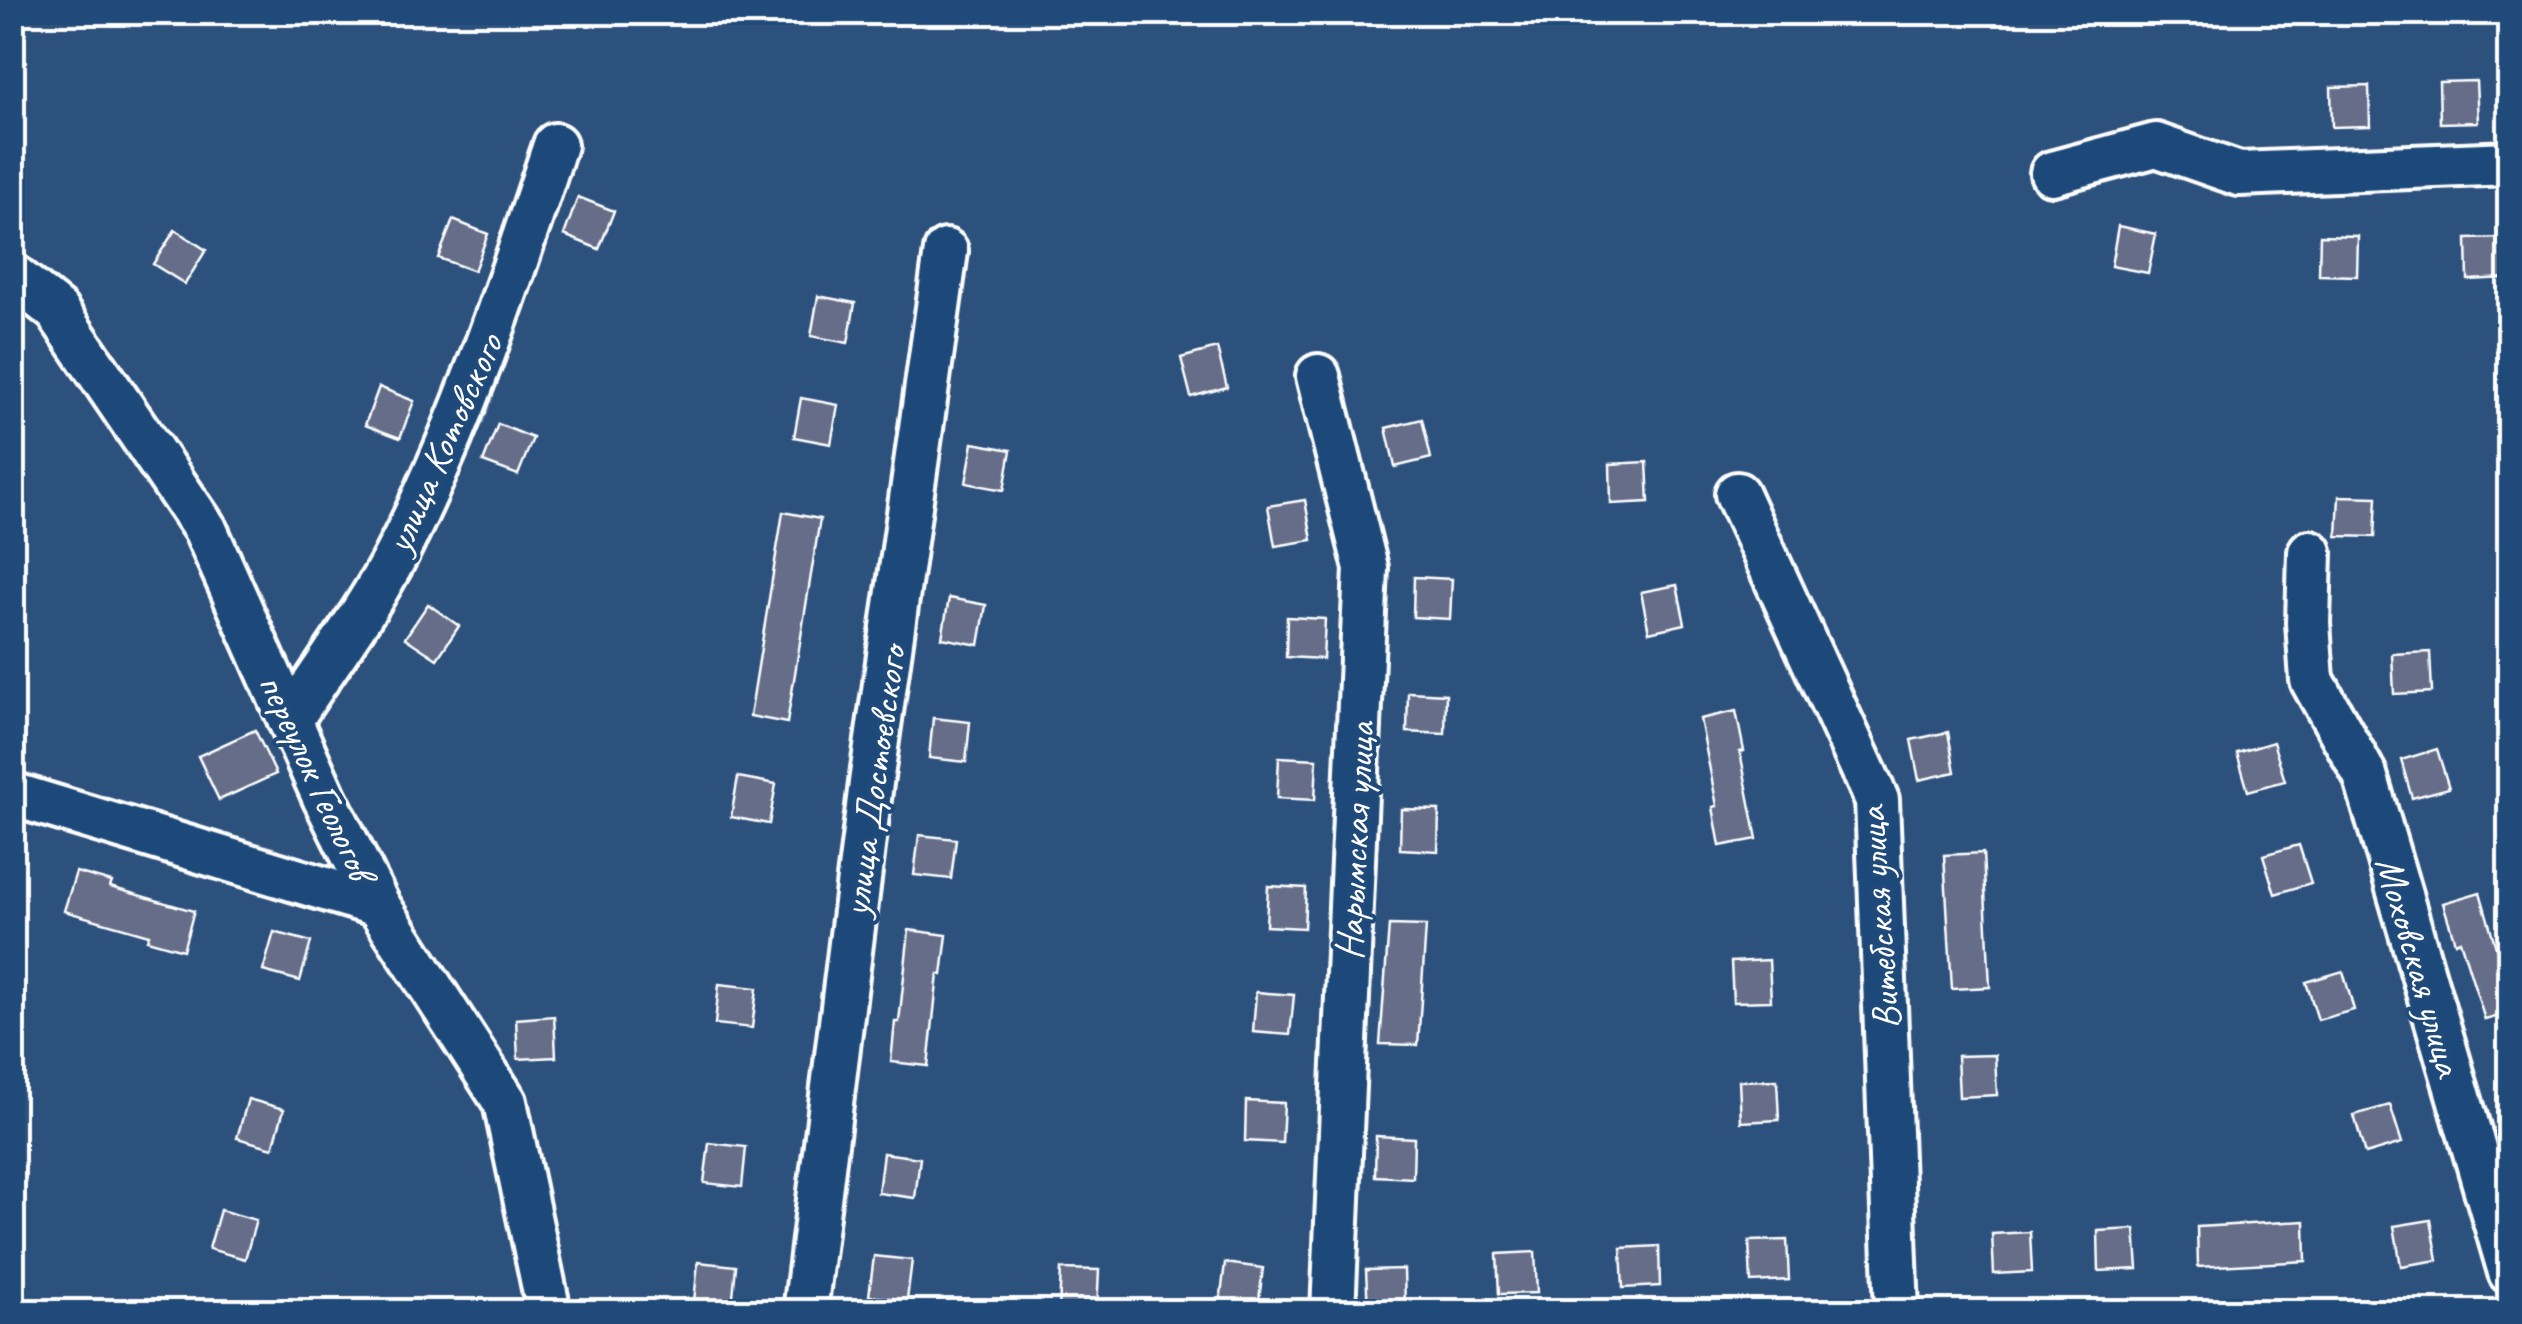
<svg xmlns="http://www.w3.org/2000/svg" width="2522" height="1324" font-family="Caveat,sans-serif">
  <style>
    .building { fill: #656d88; stroke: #fff; stroke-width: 2.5 }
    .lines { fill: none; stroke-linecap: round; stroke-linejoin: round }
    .minor-casing { stroke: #fff; stroke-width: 50 }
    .minor { stroke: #1f4a7a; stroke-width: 42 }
    .labels { text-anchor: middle; stroke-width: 8; stroke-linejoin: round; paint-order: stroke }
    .street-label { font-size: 40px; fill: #fff; stroke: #1f4a7a }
  </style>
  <rect width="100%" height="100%" fill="#2d517d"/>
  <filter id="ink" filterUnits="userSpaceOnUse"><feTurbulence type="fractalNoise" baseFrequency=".01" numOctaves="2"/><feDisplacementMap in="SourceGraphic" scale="20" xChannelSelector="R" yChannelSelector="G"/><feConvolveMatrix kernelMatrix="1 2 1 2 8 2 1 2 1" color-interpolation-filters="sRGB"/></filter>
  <g filter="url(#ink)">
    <g class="building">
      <path d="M2476 81 2478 122 2440 123 2439 82Z"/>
      <path d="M2369 86 2370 126 2332 127 2331 87Z"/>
      <path d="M578 197 614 211 599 249 564 235Z"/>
      <path d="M453 220 488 234 474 271 438 258Z"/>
      <path d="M2118 226 2156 234 2148 273 2111 266Z"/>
      <path d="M175 230 206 250 185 284 153 264Z"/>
      <path d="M2320 235 2358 236 2357 276 2319 275Z"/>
      <path d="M2504 238 2507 278 2468 280 2467 239Z"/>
      <path d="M818 296 855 303 848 343 811 336Z"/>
      <path d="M1217 348 1227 387 1191 397 1181 358Z"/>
      <path d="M379 387 414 401 400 438 365 425Z"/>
      <path d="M801 398 838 405 831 444 794 437Z"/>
      <path d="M1422 419 1431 458 1395 467 1386 428Z"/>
      <path d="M498 424 533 438 518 475 483 462Z"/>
      <path d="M973 443 1011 450 1004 490 966 483Z"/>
      <path d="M1647 462 1649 502 1611 504 1610 464Z"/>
      <path d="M2339 496 2377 497 2375 537 2337 536Z"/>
      <path d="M1305 500 1312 540 1275 546 1268 506Z"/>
      <path d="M783 512 820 519 787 723 750 716Z"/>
      <path d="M1414 577 1452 579 1450 619 1413 617Z"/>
      <path d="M1677 585 1685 624 1649 632 1641 592Z"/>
      <path d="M949 598 986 605 979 645 942 638Z"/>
      <path d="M428 604 459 626 437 659 405 638Z"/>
      <path d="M1287 617 1325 619 1323 659 1286 657Z"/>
      <path d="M2430 652 2432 692 2394 694 2392 654Z"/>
      <path d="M1408 692 1446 694 1445 734 1407 732Z"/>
      <path d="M1736 711 1744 751 1740 752 1757 839 1720 846 1713 807 1717 806 1700 719Z"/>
      <path d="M933 718 970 722 966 762 929 758Z"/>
      <path d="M255 730 276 774 219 800 198 756Z"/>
      <path d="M1948 732 1955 772 1919 780 1911 740Z"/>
      <path d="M2273 742 2285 781 2248 791 2237 753Z"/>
      <path d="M2437 749 2449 788 2412 798 2401 760Z"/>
      <path d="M1279 757 1317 759 1315 800 1277 798Z"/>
      <path d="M738 777 776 784 769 824 731 817Z"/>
      <path d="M1401 809 1439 810 1438 851 1400 849Z"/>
      <path d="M919 835 956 839 951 879 914 875Z"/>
      <path d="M2299 845 2311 883 2275 894 2263 855Z"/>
      <path d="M1983 853 1990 987 1952 989 1944 855Z"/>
      <path d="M76 872 112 882 110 887 194 911 183 950 147 940 149 935 64 911Z"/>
      <path d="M1268 886 1306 888 1304 928 1266 926Z"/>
      <path d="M2480 892 2503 972 2510 971V1013L2485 1020 2460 940 2455 942 2443 903Z"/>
      <path d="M1389 925 1426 926 1418 1045 1380 1044Z"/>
      <path d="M909 930 947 935 942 975 938 974 928 1066 891 1062 895 1022H899Z"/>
      <path d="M274 932 311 942 300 981 263 971Z"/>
      <path d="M1769 960 1771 1001 1733 1002 1731 962Z"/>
      <path d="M2343 971 2354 1010 2318 1020 2306 982Z"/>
      <path d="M719 984 757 988 752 1028 715 1024Z"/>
      <path d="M1256 992 1294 995 1290 1035 1253 1032Z"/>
      <path d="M554 1016 556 1057 518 1059 516 1019Z"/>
      <path d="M1995 1055 1997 1095 1959 1097 1957 1056Z"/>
      <path d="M1777 1080 1779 1120 1741 1122 1739 1081Z"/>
      <path d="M248 1099 284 1109 273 1148 237 1138Z"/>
      <path d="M1246 1101 1284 1103 1282 1143 1245 1141Z"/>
      <path d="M2390 1105 2402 1143 2365 1154 2354 1115Z"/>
      <path d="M1376 1136 1414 1138 1413 1178 1375 1176Z"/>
      <path d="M709 1143 746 1147 742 1187 704 1183Z"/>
      <path d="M883 1153 920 1158 915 1198 878 1193Z"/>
      <path d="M220 1210 256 1220 245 1259 209 1249Z"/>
      <path d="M2431 1220 2438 1260 2401 1266 2394 1226Z"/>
      <path d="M2305 1221 2306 1261 2198 1267 2197 1227Z"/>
      <path d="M2135 1229 2138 1269 2099 1271 2098 1231Z"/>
      <path d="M2030 1232 2032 1272 1994 1274 1992 1234Z"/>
      <path d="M1787 1240 1789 1280 1751 1282 1749 1241Z"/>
      <path d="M1659 1246 1660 1286 1623 1288 1621 1248Z"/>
      <path d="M1535 1252 1537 1293 1499 1294 1497 1254Z"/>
      <path d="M874 1256 912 1260 907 1300 869 1296Z"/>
      <path d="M698 1262 736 1266 732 1306 694 1302Z"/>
      <path d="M1225 1263 1263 1268 1258 1308 1220 1303Z"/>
      <path d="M1061 1269 1099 1270 1097 1310 1059 1309Z"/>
      <path d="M1404 1269 1405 1309 1368 1311 1366 1270Z"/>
    </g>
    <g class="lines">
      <g class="minor-casing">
        <g id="minor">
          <path d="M2052 173 2156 145 2239 174 2510 163"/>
          <path d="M12 275 57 311 205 529 324 797 378 905 505 1102 549 1312"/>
          <path d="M1318 376 1366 568 1333 1312"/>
          <path d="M1737 494 1877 800 1897 1312"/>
          <path d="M2310 552 2308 623 2312 680 2365 775 2510 1272"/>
          <path d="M290 721C325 666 368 610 397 553 464 422 509 284 555 145"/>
          <path d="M12 794 378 905"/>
          <path d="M805 1312 871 783 946 251"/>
        </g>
      </g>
      <use href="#minor" class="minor"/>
    </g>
  </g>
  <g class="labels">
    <g class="street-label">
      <text transform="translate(443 443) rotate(-66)" y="14">улица Котовского</text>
      <text transform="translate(317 776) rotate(65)" y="14">переулок Геологов</text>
      <text transform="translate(873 781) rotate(-82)" y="14">улица Достоевского</text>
      <text transform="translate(1354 841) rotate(-87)" y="14">Нарымская улица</text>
      <text transform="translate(1878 918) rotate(-94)" y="14">Витебская улица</text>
      <text transform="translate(2420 966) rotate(74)" y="14">Моховская улица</text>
    </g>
  </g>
  <rect width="2522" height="1324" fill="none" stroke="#1f4a7a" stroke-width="50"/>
  <rect x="25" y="25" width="2472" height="1274" fill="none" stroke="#fff" stroke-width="4" filter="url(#ink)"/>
</svg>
